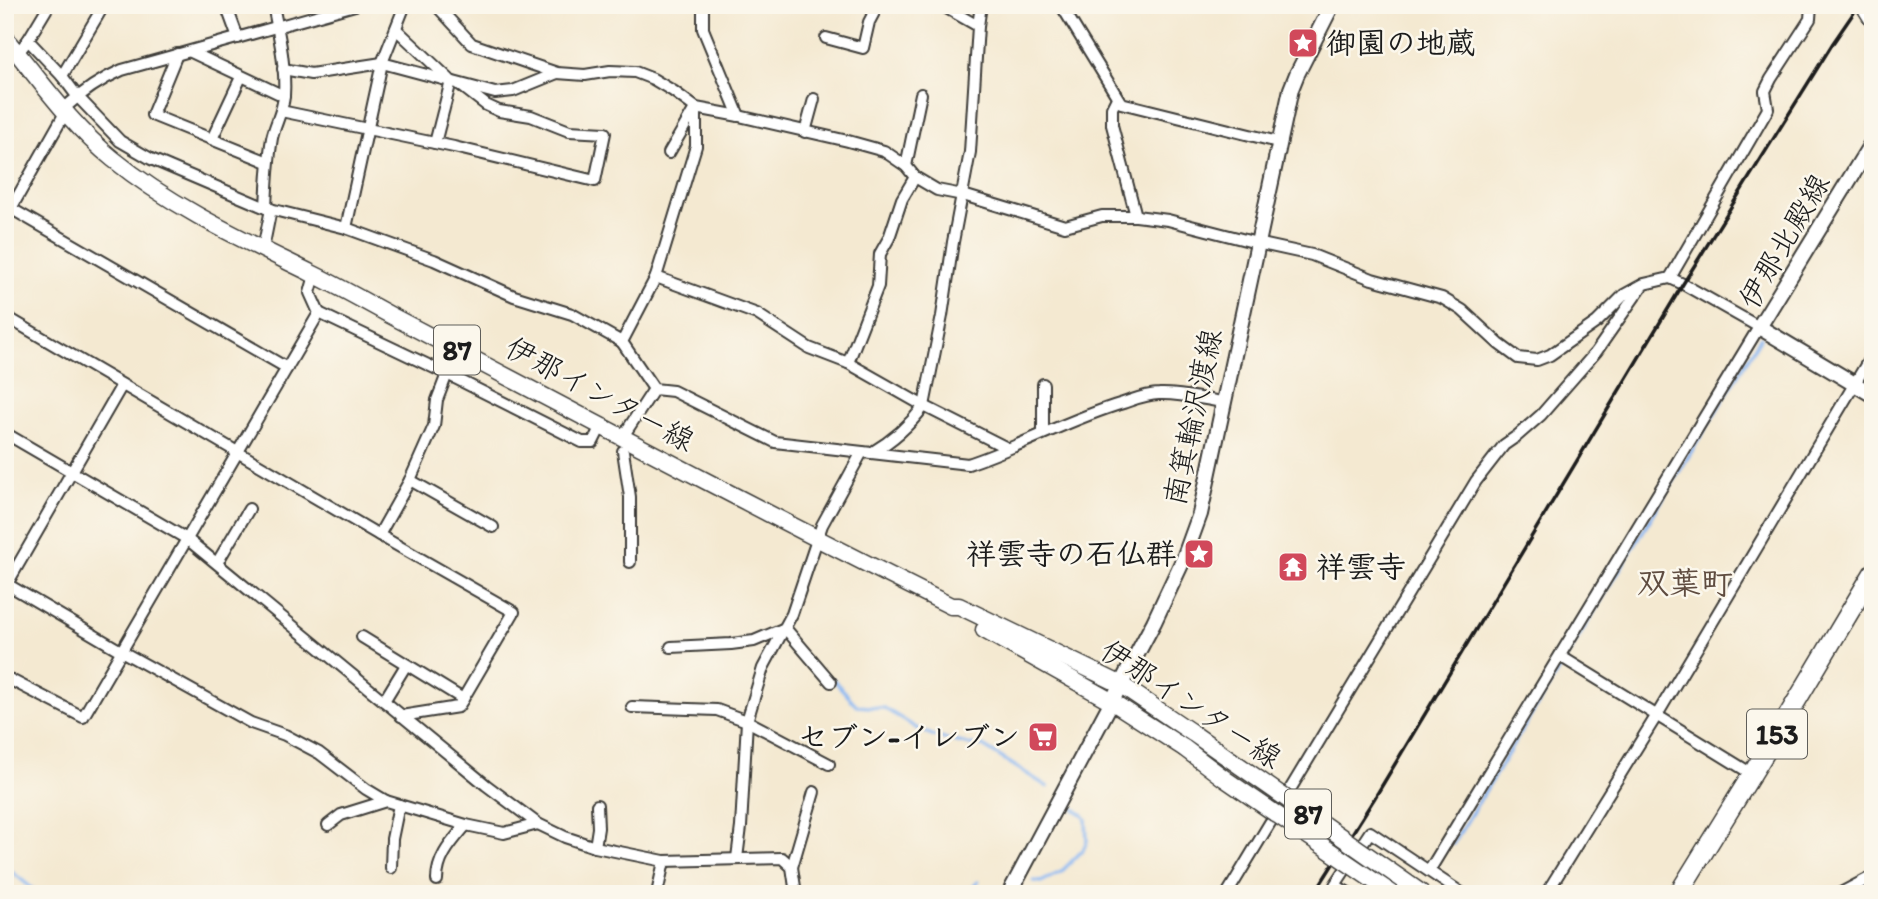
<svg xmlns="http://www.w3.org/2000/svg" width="1878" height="899" font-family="Itim,'Klee One',sans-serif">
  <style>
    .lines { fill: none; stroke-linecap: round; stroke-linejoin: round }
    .stream { stroke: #87b6f2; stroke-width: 3.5 }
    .minor-casing { stroke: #3c3b37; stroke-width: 14 }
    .secondary-casing { stroke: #3c3b37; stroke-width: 18 }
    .primary-casing { stroke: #3c3b37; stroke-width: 19 }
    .trunk-casing { stroke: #3c3b37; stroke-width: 21 }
    .minor { stroke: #fff; stroke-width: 10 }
    .secondary { stroke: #fff; stroke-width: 14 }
    .primary { stroke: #fff; stroke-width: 16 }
    .trunk { stroke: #fff; stroke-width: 18 }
    .rail { stroke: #1c1c1c; stroke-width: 3.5 }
    .primary-bridge-casing { stroke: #3c3b37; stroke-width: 19; stroke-linecap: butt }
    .primary-bridge { stroke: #fff; stroke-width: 16 }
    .labels { text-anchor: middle; stroke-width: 5; stroke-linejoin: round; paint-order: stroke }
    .shield { fill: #fbf7ec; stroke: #5f5e5a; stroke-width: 2 }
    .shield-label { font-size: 28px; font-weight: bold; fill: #1c1c1c }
    .poi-label { font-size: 30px; font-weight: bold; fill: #1c1c1c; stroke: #fbf7ec; text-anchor: start }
    .street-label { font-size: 30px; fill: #1c1c1c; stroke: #fbf7ec }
    .neighbourhood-label { font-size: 32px; font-weight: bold; fill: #5f4c40; stroke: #fbf7ec }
  </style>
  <rect width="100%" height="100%" fill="#fbf7ec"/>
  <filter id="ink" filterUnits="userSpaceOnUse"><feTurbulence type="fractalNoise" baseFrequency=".0143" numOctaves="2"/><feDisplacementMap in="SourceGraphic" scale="14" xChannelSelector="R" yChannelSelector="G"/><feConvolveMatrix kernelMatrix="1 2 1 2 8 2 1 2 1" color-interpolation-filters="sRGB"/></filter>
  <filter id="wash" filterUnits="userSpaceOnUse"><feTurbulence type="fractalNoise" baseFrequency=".00686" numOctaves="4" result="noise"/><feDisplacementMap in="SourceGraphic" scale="28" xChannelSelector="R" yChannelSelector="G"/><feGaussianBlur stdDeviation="1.57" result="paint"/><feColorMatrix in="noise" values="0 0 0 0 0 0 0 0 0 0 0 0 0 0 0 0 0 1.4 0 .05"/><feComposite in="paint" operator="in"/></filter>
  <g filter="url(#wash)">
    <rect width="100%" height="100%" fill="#f4e9d1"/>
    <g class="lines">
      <g class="stream">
        <path d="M834 680 857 706 884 708 918 729 937 737 975 746H983L1048 787"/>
        <path d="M1453 844 1761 337"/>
        <path d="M5 866 34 890 41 894"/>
        <path d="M1034 881 1041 882 1061 872 1083 850 1087 841 1086 819 1082 814 1073 808"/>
        <path d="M966 894 978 882"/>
      </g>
    </g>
  </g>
  <g filter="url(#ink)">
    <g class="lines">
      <g class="minor-casing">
        <g id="minor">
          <path d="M104 5 62 76 77 96 120 141 151 159 266 208 346 228 382 63 311 74 283 69"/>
          <path d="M226 5 238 38"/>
          <path d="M405 5 382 63 495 93 513 91 557 73"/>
          <path d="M436 5 472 44 557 73 585 75 610 71 635 72 653 79 673 91 696 108 739 116 848 141 884 151 906 166 915 177 937 190 963 195 1065 226 1102 216H1136L1168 220 1257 243 1312 255 1372 279 1442 298 1462 310 1499 344 1518 358 1537 360 1550 355 1597 322 1624 295 1644 284 1670 278 1683 284 1759 327 1429 871"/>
          <path d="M703 5V29L739 116"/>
          <path d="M941 5 978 26"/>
          <path d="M1061 5 1121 103 1278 142"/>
          <path d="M396 29 449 79"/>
          <path d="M826 38 863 48 869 22 878 5"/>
          <path d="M28 40 62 76"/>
          <path d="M191 52 284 96"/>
          <path d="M18 53 28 40 49 5"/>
          <path d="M177 54 152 115 268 162"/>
          <path d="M1117 98 1112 108V125L1136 216"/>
          <path d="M696 108V146L656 277 622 342 654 389 673 391 775 442 968 464C1020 447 1069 419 1123 403 1135 399 1147 394 1159 394 1180 393 1202 399 1223 402"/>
          <path d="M62 110C81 93 99 80 122 70L355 5"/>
          <path d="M281 111 454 147 595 181 605 133 569 131 531 116 499 111 486 105 459 84"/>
          <path d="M805 132 814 99"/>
          <path d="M212 139 241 77"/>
          <path d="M435 143 451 81"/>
          <path d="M669 153 694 110"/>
          <path d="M906 166 921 94"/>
          <path d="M5 205 287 368"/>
          <path d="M266 208C267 184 268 161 272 138 275 124 283 111 284 96 286 66 279 35 273 5"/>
          <path d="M5 219 65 113"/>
          <path d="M346 228 434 260 514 296 572 314 622 342"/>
          <path d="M263 249 271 209"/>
          <path d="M656 277 757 314 809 348 848 363 924 406 1007 448"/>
          <path d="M1670 278 1768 109 1765 91 1771 79 1810 19 1811 5"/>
          <path d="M319 313 447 374 582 442H593L601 426"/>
          <path d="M5 316 379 535 514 612 463 699"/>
          <path d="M848 363 878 286 880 254 889 238 902 199 915 177"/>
          <path d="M1043 384V433"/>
          <path d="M5 433 187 539 486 785 538 824 565 837 595 847 664 861 782 858 792 867 796 894"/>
          <path d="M622 438 654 389"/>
          <path d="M623 451 630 497V562"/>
          <path d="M871 453C892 441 910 425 924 406L942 316 953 242 970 152 978 26 981 5"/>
          <path d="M410 480 493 527"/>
          <path d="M379 535 410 480 434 426 437 400 447 374"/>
          <path d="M217 563 249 509"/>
          <path d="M5 583 121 651 251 723 285 735 319 753 366 789 386 801 341 815 328 825"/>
          <path d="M7 584 122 385"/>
          <path d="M362 637 463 699 458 707 401 716"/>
          <path d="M671 647 731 644 754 641 785 628 831 682"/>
          <path d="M1560 656 1752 774"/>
          <path d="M5 677 83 717 319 313 310 293 315 275"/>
          <path d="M384 701 406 665"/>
          <path d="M632 707 717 710 747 721 829 764"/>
          <path d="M386 801 466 825 504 833 538 824"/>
          <path d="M595 847 598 828 597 805"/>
          <path d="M737 858 741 827 747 721 763 668 792 614 822 525 862 452"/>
          <path d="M792 867 814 792"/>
          <path d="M391 868 392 839 399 805"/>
          <path d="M437 880C437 857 452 842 466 825"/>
          <path d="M657 894 664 861"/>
          <path d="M1227 894 1476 481 1504 445 1517 436 1541 415 1596 352 1642 286"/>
          <path d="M1350 894 1335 885 1370 832 1463 894"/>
          <path d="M1546 894 1657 715 1873 353"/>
          <path d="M1839 894 1873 876"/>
        </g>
      </g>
      <g class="secondary-casing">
        <g id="secondary">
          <path d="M1873 141 1759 327 1873 395"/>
          <path d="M1009 894 1154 622 1184 558 1200 514 1291 89 1297 74 1332 5"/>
        </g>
      </g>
      <g class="primary-casing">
        <g id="primary">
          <path d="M5 38C40 80 70 124 113 159 172 207 242 239 311 273 338 286 364 301 390 315 576 413 762 512 951 606H959L1120 684 1194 734"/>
          <path d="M984 630 1111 701 1184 748"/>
        </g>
      </g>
      <g class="trunk-casing">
        <g id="trunk">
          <path d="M1865 5 1873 18"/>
          <path d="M1678 894 1781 727 1873 573"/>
        </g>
      </g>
      <use href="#minor" class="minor"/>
      <use href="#secondary" class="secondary"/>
      <use href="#primary" class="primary"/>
      <use href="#trunk" class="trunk"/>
      <path class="rail" d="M1314 894 1374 799 1683 284 1833 43 1859 5"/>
      <g class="primary-bridge-casing">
        <g id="primary-bridge">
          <path d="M1194 734 1423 894"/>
          <path d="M1184 748 1225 779 1393 894"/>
        </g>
      </g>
      <use href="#primary-bridge" class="primary-bridge"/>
    </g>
  </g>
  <defs>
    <g id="sight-square" transform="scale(1.575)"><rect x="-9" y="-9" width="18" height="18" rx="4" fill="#d1495b" stroke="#fbf7ec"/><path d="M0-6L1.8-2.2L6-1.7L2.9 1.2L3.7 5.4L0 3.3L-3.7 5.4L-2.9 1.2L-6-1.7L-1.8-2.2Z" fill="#fff"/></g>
    <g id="temple-square" transform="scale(1.575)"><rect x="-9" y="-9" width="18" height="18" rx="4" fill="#d1495b" stroke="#fbf7ec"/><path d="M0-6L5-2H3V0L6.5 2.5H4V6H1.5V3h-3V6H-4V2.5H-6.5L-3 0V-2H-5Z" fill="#fff"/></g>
    <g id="supermarket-square" transform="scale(1.575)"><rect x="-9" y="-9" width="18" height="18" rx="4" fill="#d1495b" stroke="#fbf7ec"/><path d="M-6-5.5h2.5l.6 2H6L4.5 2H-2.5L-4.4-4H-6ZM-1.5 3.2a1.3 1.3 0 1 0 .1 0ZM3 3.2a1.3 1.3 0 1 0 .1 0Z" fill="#fff"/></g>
  </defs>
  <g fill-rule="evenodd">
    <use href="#sight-square" x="1303" y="43"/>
    <use href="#sight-square" x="1199" y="554"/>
    <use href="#temple-square" x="1293" y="567"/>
    <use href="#supermarket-square" x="1043" y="737"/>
  </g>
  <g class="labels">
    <g class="shield">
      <rect x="434" y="325.5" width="46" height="49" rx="5"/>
      <rect x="1747" y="709.5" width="60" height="49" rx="5"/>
      <rect x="1285" y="789.5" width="46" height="49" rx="5"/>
    </g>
    <g class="shield-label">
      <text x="457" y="360">87</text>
      <text x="1777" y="744">153</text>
      <text x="1308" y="824">87</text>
    </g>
    <g class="poi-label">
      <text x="1326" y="53">御園の地蔵</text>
      <text x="1176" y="564" text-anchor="end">祥雲寺の石仏群</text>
      <text x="1316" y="577">祥雲寺</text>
      <text x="1020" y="747" text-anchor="end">セブン-イレブン</text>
    </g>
    <g class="street-label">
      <text transform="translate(1784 241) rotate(-60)" y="10">伊那北殿線</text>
      <text transform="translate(600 394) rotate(28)" y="10">伊那インター線</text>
      <text transform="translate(1193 417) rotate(-78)" y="10">南箕輪沢渡線</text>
      <text transform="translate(1191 704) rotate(33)" y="10">伊那インター線</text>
    </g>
    <g class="neighbourhood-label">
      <text x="1685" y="594">双葉町</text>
    </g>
  </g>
  <rect width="1878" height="899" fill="none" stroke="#fbf7ec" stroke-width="28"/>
</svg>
